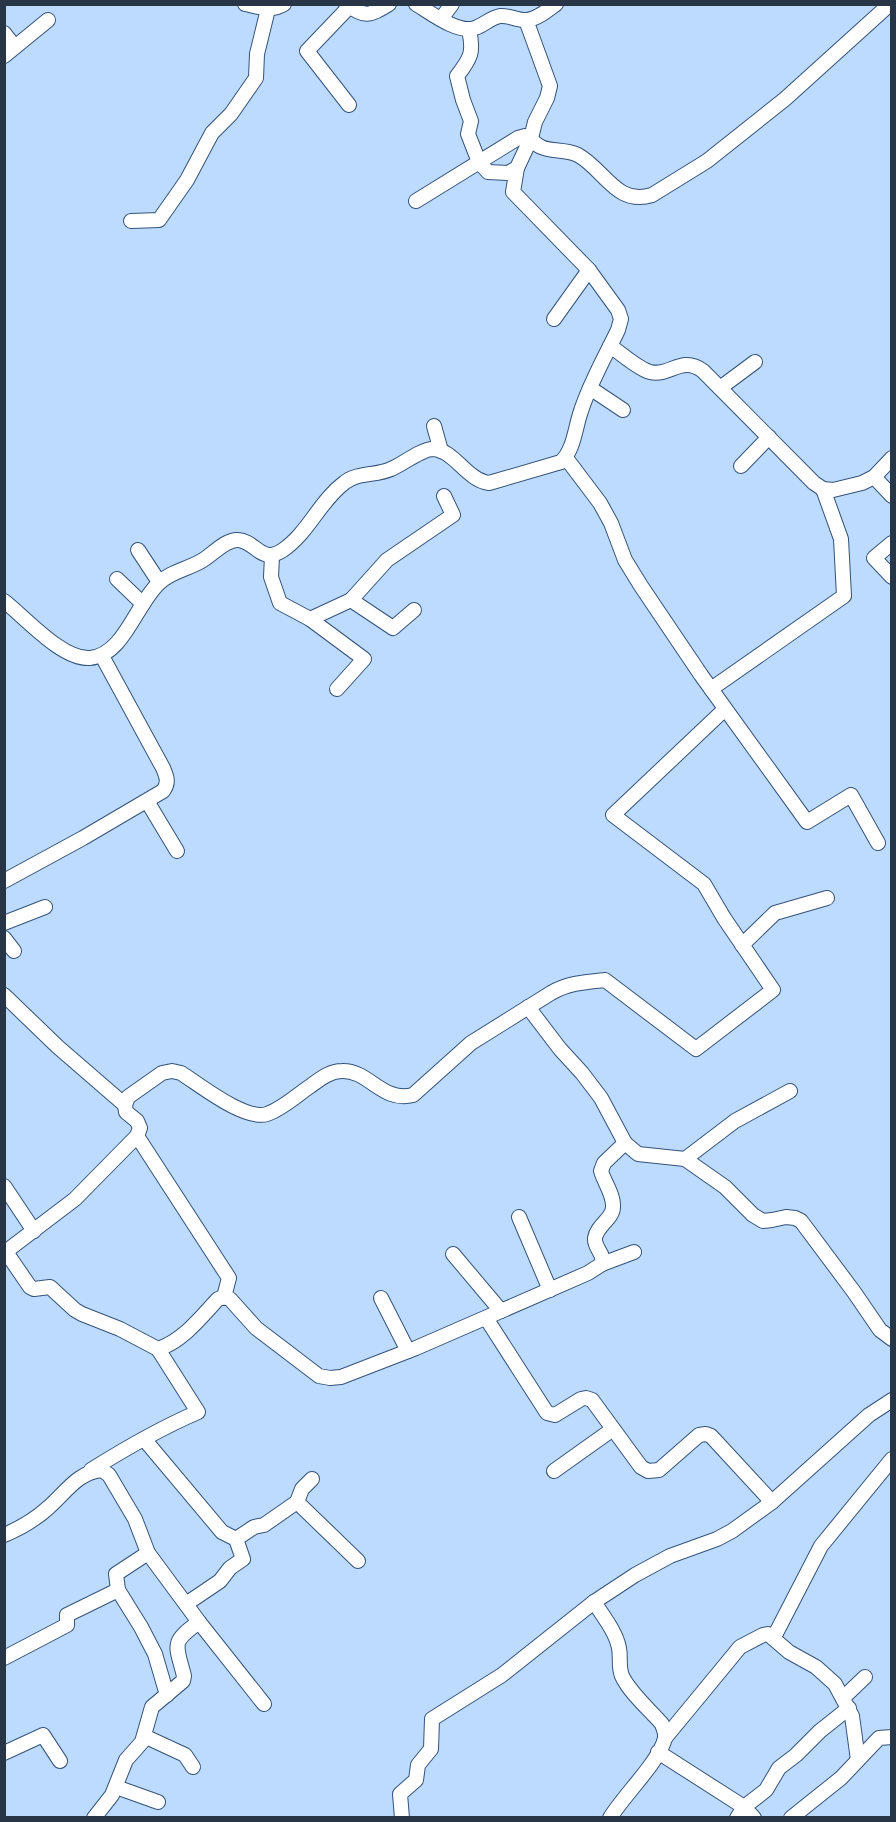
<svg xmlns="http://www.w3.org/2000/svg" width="896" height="1822" font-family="Signika,sans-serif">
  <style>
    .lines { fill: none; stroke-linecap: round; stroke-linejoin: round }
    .minor-casing { stroke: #34537a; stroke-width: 16 }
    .minor { stroke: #fff; stroke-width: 14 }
  </style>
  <rect width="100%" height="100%" fill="#bddaff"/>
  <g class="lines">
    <g class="minor-casing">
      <g id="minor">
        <path d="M245 4C259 7 271 12 284 4"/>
        <path d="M346 4C366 18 369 16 389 4"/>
        <path d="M416 4C431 13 458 34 475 28 484 25 490 18 500 16 509 15 518 21 527 20 537 19 548 10 556 4"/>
        <path d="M441 19 452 4"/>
        <path d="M469 30C474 52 471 58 457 76L463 100 471 121 468 134 479 162 488 172 508 173 517 168 531 138 535 122 547 98 550 86 526 20"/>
        <path d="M4 33 15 47"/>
        <path d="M4 56 48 20"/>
        <path d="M349 105 307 51 349 7"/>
        <path d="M416 201 518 138 525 136C531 139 535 144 541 147 552 152 566 149 578 155 605 170 616 206 652 195L707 161 785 99 890 4"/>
        <path d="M131 221 159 220 187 180 212 133 231 114 256 78 257 54 268 9"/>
        <path d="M554 319 589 270"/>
        <path d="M610 346C621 353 638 369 650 372 670 377 681 355 703 371L814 483 823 489 833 490 862 483 874 477 892 458"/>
        <path d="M590 388 623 410"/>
        <path d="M720 388 755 362"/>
        <path d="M434 426 441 451"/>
        <path d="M566 458 600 503 611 523 625 560 641 586 701 675 807 822 851 795 878 843"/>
        <path d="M741 466 769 437"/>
        <path d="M874 477 892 496"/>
        <path d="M892 543 874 558 892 577"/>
        <path d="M138 550 159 582"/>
        <path d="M272 556 271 577 280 603 310 619 351 600 393 628 414 610"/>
        <path d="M117 579 143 604"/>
        <path d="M351 600 387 560 453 515 444 496"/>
        <path d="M4 601C26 618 62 660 90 658 124 655 136 604 159 583 171 571 189 569 203 560 213 554 226 539 238 540 256 541 261 565 283 550 308 533 320 501 344 483 357 472 376 476 391 469 403 464 420 450 432 449 454 449 466 480 489 483L561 462C574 450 575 428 581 411 590 383 605 357 618 330L621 319 618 310 589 270 513 192 517 168"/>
        <path d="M310 619 364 659 337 689"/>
        <path d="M711 689 844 596 841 539 823 489"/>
        <path d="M147 801 177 851"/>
        <path d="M4 881 83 838 163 791C169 783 167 777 163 768L102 656"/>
        <path d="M4 923 45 907"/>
        <path d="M4 938 14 951"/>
        <path d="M742 945 775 913 827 898"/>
        <path d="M4 995 58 1047 125 1105"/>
        <path d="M528 1007 560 1049 582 1073 601 1098 625 1143"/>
        <path d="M137 1136 229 1278 224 1297"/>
        <path d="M685 1159 735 1121 790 1091"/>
        <path d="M4 1186 34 1231"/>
        <path d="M519 1217 550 1290"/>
        <path d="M6 1252 30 1287 34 1289 50 1287 75 1310 82 1314 120 1329 158 1349C183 1341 201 1317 218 1299L224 1297 230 1299 256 1328 319 1376 330 1378 341 1377 416 1348 501 1311 588 1273 602 1264C605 1253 594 1249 595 1238 597 1225 613 1219 613 1207 614 1195 604 1182 601 1171L604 1163 625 1143 638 1154 685 1159 725 1187 753 1215 763 1221 772 1220 786 1217 795 1218 801 1221 854 1292 880 1330 892 1339"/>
        <path d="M4 1253 75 1199 137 1136 140 1128 137 1121 126 1112 125 1105 128 1097 162 1073 172 1071 181 1073C200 1085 245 1121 267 1114 282 1109 296 1096 309 1087 319 1080 329 1071 342 1071 369 1070 382 1103 413 1095L471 1043 551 993C568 983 585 982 605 980L696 1049 773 990 724 918 704 884 613 815 725 709"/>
        <path d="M453 1254 501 1311"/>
        <path d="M602 1264 634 1252"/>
        <path d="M381 1298 408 1351"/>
        <path d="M486 1318 547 1413 555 1415 581 1399 586 1398 592 1400 641 1467 648 1471 659 1470 699 1435 706 1434 711 1436 772 1502"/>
        <path d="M144 1439 222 1532 236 1539"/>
        <path d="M91 1470C126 1448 161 1428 198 1412L158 1349"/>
        <path d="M554 1471 613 1429"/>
        <path d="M297 1502 358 1561"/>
        <path d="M4 1535C21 1528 36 1519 49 1507 66 1492 78 1472 102 1470L109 1475 135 1519 148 1553 199 1622 264 1704"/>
        <path d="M118 1590 141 1627 155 1654 167 1695"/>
        <path d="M594 1602C603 1616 616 1632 619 1648 621 1658 618 1666 622 1676 630 1693 650 1710 662 1724 663 1728 666 1733 665 1738 660 1761 623 1796 610 1818"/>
        <path d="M186 1604 220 1581 230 1568 243 1559 236 1539 254 1527 264 1525 297 1502 302 1489 312 1479"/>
        <path d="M774 1637 821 1546 892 1459"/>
        <path d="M4 1658 67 1625V1615L118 1590 116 1574 148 1553"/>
        <path d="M843 1698 865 1677"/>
        <path d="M144 1736 185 1755 193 1767"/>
        <path d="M665 1738 740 1647 763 1635 768 1634 789 1652 816 1667 835 1684 852 1716 858 1760"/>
        <path d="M658 1752 744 1807 754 1818"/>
        <path d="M4 1753 43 1735 60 1761"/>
        <path d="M116 1787 158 1802"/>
        <path d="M94 1818 112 1795 126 1760 142 1742 152 1707 183 1681 184 1676C176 1644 170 1643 199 1622"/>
        <path d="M402 1818 400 1794 416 1780 418 1765 431 1749 432 1719 502 1675 594 1602 635 1575 670 1556 717 1539 732 1531 772 1502 869 1415 892 1400"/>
        <path d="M737 1818 744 1807 766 1790 779 1768 796 1755 820 1731 849 1708"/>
        <path d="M791 1818 841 1778 879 1738 892 1737"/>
      </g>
    </g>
    <use href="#minor" class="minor"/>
  </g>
  <rect width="896" height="1822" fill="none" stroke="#273547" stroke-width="12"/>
</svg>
